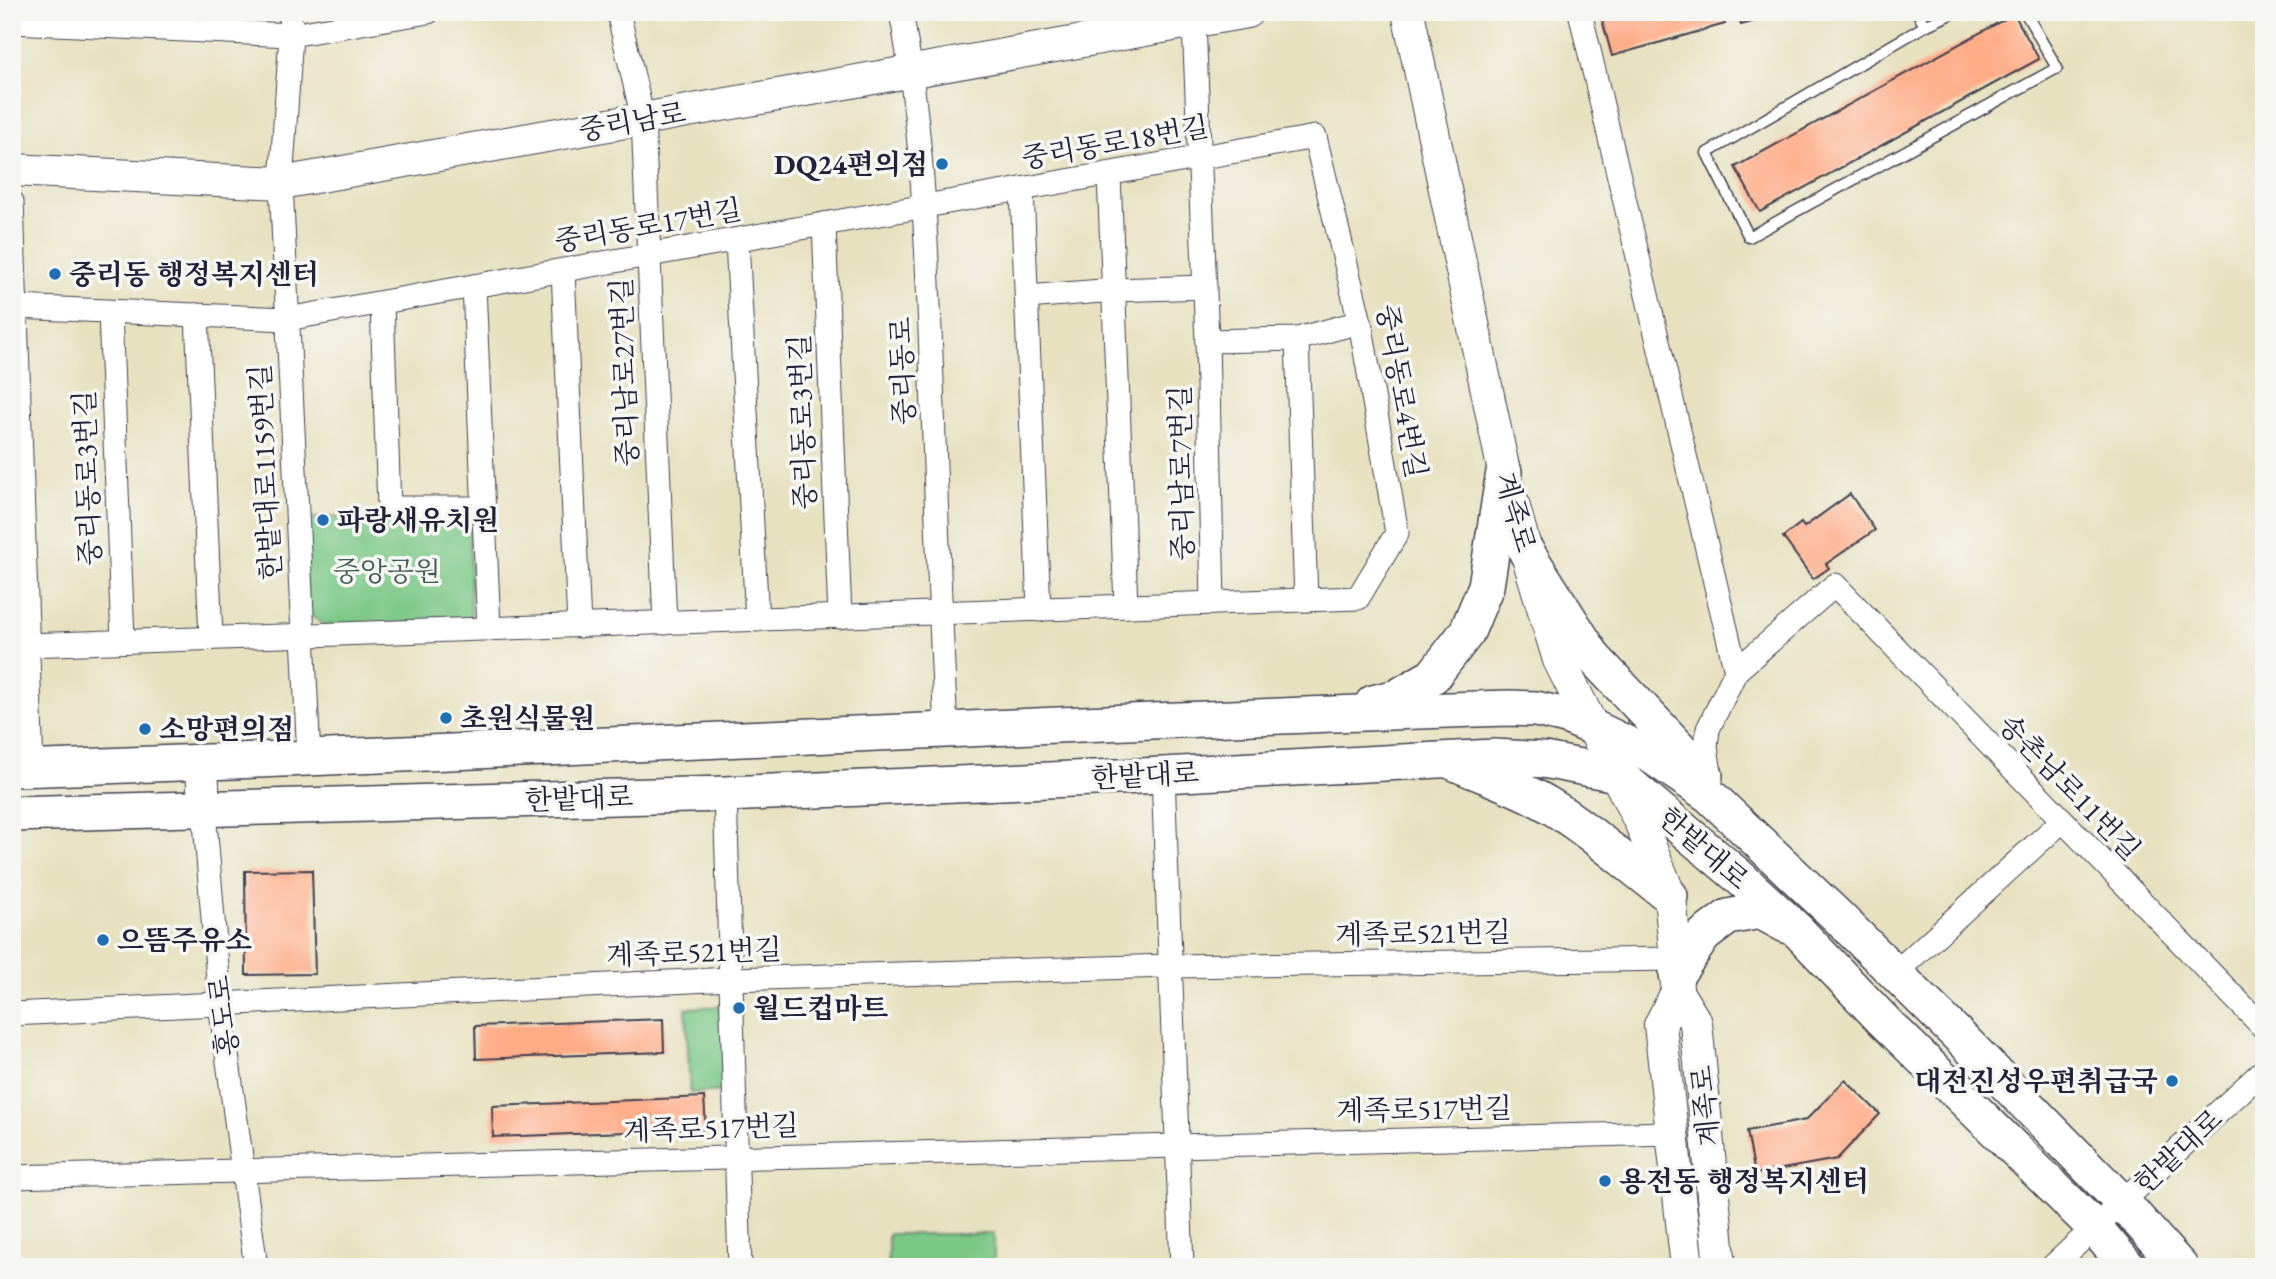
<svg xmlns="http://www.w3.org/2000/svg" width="2276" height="1279" font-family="'EB Garamond','Noto Serif KR',serif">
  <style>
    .green { fill: #7ac786; stroke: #4e7460; stroke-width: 2 }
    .building { fill: #ffac87 }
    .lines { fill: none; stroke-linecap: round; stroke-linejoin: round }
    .lane-casing { stroke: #403f4f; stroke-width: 13 }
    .street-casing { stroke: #403f4f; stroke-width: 25 }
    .secondary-casing { stroke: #403f4f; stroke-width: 34 }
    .primary-casing { stroke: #403f4f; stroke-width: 38 }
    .lane { stroke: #fff; stroke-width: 10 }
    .street { stroke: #fff; stroke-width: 23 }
    .secondary { stroke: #fff; stroke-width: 32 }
    .primary { stroke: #fff; stroke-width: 35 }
    .poi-dot { fill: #1f6fb2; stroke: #f6f6f2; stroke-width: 2.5 }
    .labels { text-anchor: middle; stroke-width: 7; stroke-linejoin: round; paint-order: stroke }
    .street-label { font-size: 28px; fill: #22223b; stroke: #f6f6f2 }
    .poi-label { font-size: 28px; font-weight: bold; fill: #22223b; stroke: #f6f6f2; text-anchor: start }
    .park-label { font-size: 28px; fill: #415c55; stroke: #f6f6f2 }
  </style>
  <rect width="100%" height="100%" fill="#f6f6f2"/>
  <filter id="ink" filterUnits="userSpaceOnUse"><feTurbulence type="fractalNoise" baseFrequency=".0143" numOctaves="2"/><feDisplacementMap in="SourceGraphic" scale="14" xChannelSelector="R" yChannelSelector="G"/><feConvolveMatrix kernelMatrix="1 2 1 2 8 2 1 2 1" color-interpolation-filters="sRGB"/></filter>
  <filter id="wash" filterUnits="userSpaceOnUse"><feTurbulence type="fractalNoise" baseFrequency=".00686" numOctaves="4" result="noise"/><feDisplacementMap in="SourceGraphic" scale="28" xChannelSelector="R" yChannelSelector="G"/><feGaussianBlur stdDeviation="1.57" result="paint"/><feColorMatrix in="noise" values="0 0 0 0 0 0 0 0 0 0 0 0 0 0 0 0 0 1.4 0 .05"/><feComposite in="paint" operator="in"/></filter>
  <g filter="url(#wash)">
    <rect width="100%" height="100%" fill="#e8e1c0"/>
    <g class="green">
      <path d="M470 516 471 624 326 626 304 611 303 518Z"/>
      <path d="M724 1006 728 1091 690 1093 686 1008Z"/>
      <rect x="888" y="1234" width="106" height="33"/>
    </g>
    <g id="blocks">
      <g class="building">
        <path d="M1616 12H1722L1725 24 1612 56 1601 16Z"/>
        <path d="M1737 12H1784V13L1741 25Z"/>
        <path d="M2014 14 2039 59 1760 212 1735 167Z"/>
        <path d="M1850 494 1875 530 1826 564 1829 568 1813 579 1783 537 1801 523 1804 527Z"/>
        <path d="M312 870 315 974 246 975 245 871Z"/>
        <path d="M663 1019 664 1052 476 1059 475 1026Z"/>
        <path d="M1845 1080 1880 1114 1837 1159 1755 1174 1747 1131 1806 1120Z"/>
        <path d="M704 1097 706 1129 493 1137 492 1106Z"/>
      </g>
    </g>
  </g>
  <g filter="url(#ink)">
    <use href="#blocks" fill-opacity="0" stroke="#403f4f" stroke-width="2"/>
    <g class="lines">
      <g class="lane-casing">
        <g id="lane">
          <path d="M1917 12 1925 26 1707 153 1749 237 2057 68 2025 12"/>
          <path d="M1925 26 1955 12"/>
        </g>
      </g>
      <g class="street-casing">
        <g id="street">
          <path d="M290 12 291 35 281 183 309 758"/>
          <path d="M618 12 643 119 665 623"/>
          <path d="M901 12C924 136 927 256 932 381 936 497 940 613 946 729"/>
          <path d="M1192 12 1194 22 1207 341 1213 603"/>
          <path d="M1580 12 1736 671 1835 585 2264 1028"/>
          <path d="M12 22 291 35 428 12"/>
          <path d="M1109 174 1126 606"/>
          <path d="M1022 189 1039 610"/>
          <path d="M12 202 32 769"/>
          <path d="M824 224 840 617"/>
          <path d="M737 240 757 620"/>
          <path d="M563 271 579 626"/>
          <path d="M474 286 489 629"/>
          <path d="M1027 297 1114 290 1205 287"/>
          <path d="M382 303 389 508H483"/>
          <path d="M16 307 287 319 1315 137 1360 322 1397 533 1358 598 26 645"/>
          <path d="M110 312 123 641"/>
          <path d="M197 315 211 638"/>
          <path d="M1297 339 1306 600"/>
          <path d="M1207 341 1297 339 1360 322"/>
          <path d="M1163 775 1182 1267"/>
          <path d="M1711 781 1706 746 1708 729 1736 671"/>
          <path d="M725 794 740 1267"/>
          <path d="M204 810 220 1003 256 1267"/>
          <path d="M1895 973 2062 821"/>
          <path d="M12 1014 731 979 1170 966 1676 959"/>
          <path d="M12 1177 1671 1133"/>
          <path d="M2052 1267 2264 1070"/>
        </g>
      </g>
      <g class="secondary-casing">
        <g id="secondary">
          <path d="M1408 12 1504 472 1526 551 1559 660 1641 824 1670 896 1676 959 1677 992 1660 1025 1687 1267"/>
          <path d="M12 170 281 183 1247 12"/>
          <path d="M202 763 204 810"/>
          <path d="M1677 992 1696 1023 1720 1267"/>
        </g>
      </g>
      <g class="primary-casing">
        <g id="primary">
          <path d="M1526 551 1594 658 1705 775"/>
          <path d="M1373 703 1397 697 1433 676 1467 632 1486 586 1504 472"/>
          <path d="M1453 762C1484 776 1524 789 1552 807 1594 833 1630 867 1670 896"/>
          <path d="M12 769C512 753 1011 723 1510 708L1536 709 1566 716 1592 727 1650 755 1709 795 1835 914 1966 1043 2122 1202 2180 1267"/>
          <path d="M12 814 725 794 1163 775 1494 757 1544 760 1617 774 1737 875 1799 932 1881 1018 2095 1228 2128 1267"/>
          <path d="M1677 974 1704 935 1728 917 1760 911 1786 925"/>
        </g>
      </g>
      <use href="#lane" class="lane"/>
      <use href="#street" class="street"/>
      <use href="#secondary" class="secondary"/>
      <use href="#primary" class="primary"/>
    </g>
  </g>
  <g class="poi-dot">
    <circle cx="942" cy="164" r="7"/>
    <circle cx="55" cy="274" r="7"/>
    <circle cx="323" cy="520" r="7"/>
    <circle cx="446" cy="718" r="7"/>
    <circle cx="145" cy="729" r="7"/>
    <circle cx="103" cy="940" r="7"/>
    <circle cx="739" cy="1008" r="7"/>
    <circle cx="2172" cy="1081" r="7"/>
    <circle cx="1605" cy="1181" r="7"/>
  </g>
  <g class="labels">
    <g class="street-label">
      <text transform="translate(632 121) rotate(-10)" y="10">중리남로</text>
      <text transform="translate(1115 142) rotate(-10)" y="10">중리동로18번길</text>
      <text transform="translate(648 225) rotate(-10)" y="10">중리동로17번길</text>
      <text transform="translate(902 371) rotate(-92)" y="10">중리동로</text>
      <text transform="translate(624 372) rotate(-92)" y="10">중리남로27번길</text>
      <text transform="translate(1402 391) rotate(80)" y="10">중리동로4번길</text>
      <text transform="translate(802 422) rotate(-92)" y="10">중리동로3번길</text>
      <text transform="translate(265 472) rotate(-93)" y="10">한밭대로1159번길</text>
      <text transform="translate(1181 473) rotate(-91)" y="10">중리남로7번길</text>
      <text transform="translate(87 478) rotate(-92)" y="10">중리동로3번길</text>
      <text transform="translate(1516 512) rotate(74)" y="10">계족로</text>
      <text transform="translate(1145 775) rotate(-3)" y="10">한밭대로</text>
      <text transform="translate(2070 787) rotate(46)" y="10">송촌남로11번길</text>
      <text transform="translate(579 798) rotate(-2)" y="10">한밭대로</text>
      <text transform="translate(1704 848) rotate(41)" y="10">한밭대로</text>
      <text transform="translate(1423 933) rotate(-1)" y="10">계족로521번길</text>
      <text transform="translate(694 952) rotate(-2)" y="10">계족로521번길</text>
      <text transform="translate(223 1016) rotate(-97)" y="10">홍도로</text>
      <text transform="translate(1705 1106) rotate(-96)" y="10">계족로</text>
      <text transform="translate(1424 1109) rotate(-1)" y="10">계족로517번길</text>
      <text transform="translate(711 1128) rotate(-2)" y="10">계족로517번길</text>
      <text transform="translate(2178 1151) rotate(-43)" y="10">한밭대로</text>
    </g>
    <g class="poi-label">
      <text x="928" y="174" text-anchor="end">DQ24편의점</text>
      <text x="69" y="284">중리동 행정복지센터</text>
      <text x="337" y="530">파랑새유치원</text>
      <text x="460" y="728">초원식물원</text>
      <text x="159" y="739">소망편의점</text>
      <text x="117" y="950">으뜸주유소</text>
      <text x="753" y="1018">월드컵마트</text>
      <text x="2158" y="1091" text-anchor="end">대전진성우편취급국</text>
      <text x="1619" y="1191">용전동 행정복지센터</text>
    </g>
    <g class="park-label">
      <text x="387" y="581">중앙공원</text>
    </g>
  </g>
  <rect width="2276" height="1279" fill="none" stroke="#f6f6f2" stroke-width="42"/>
</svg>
